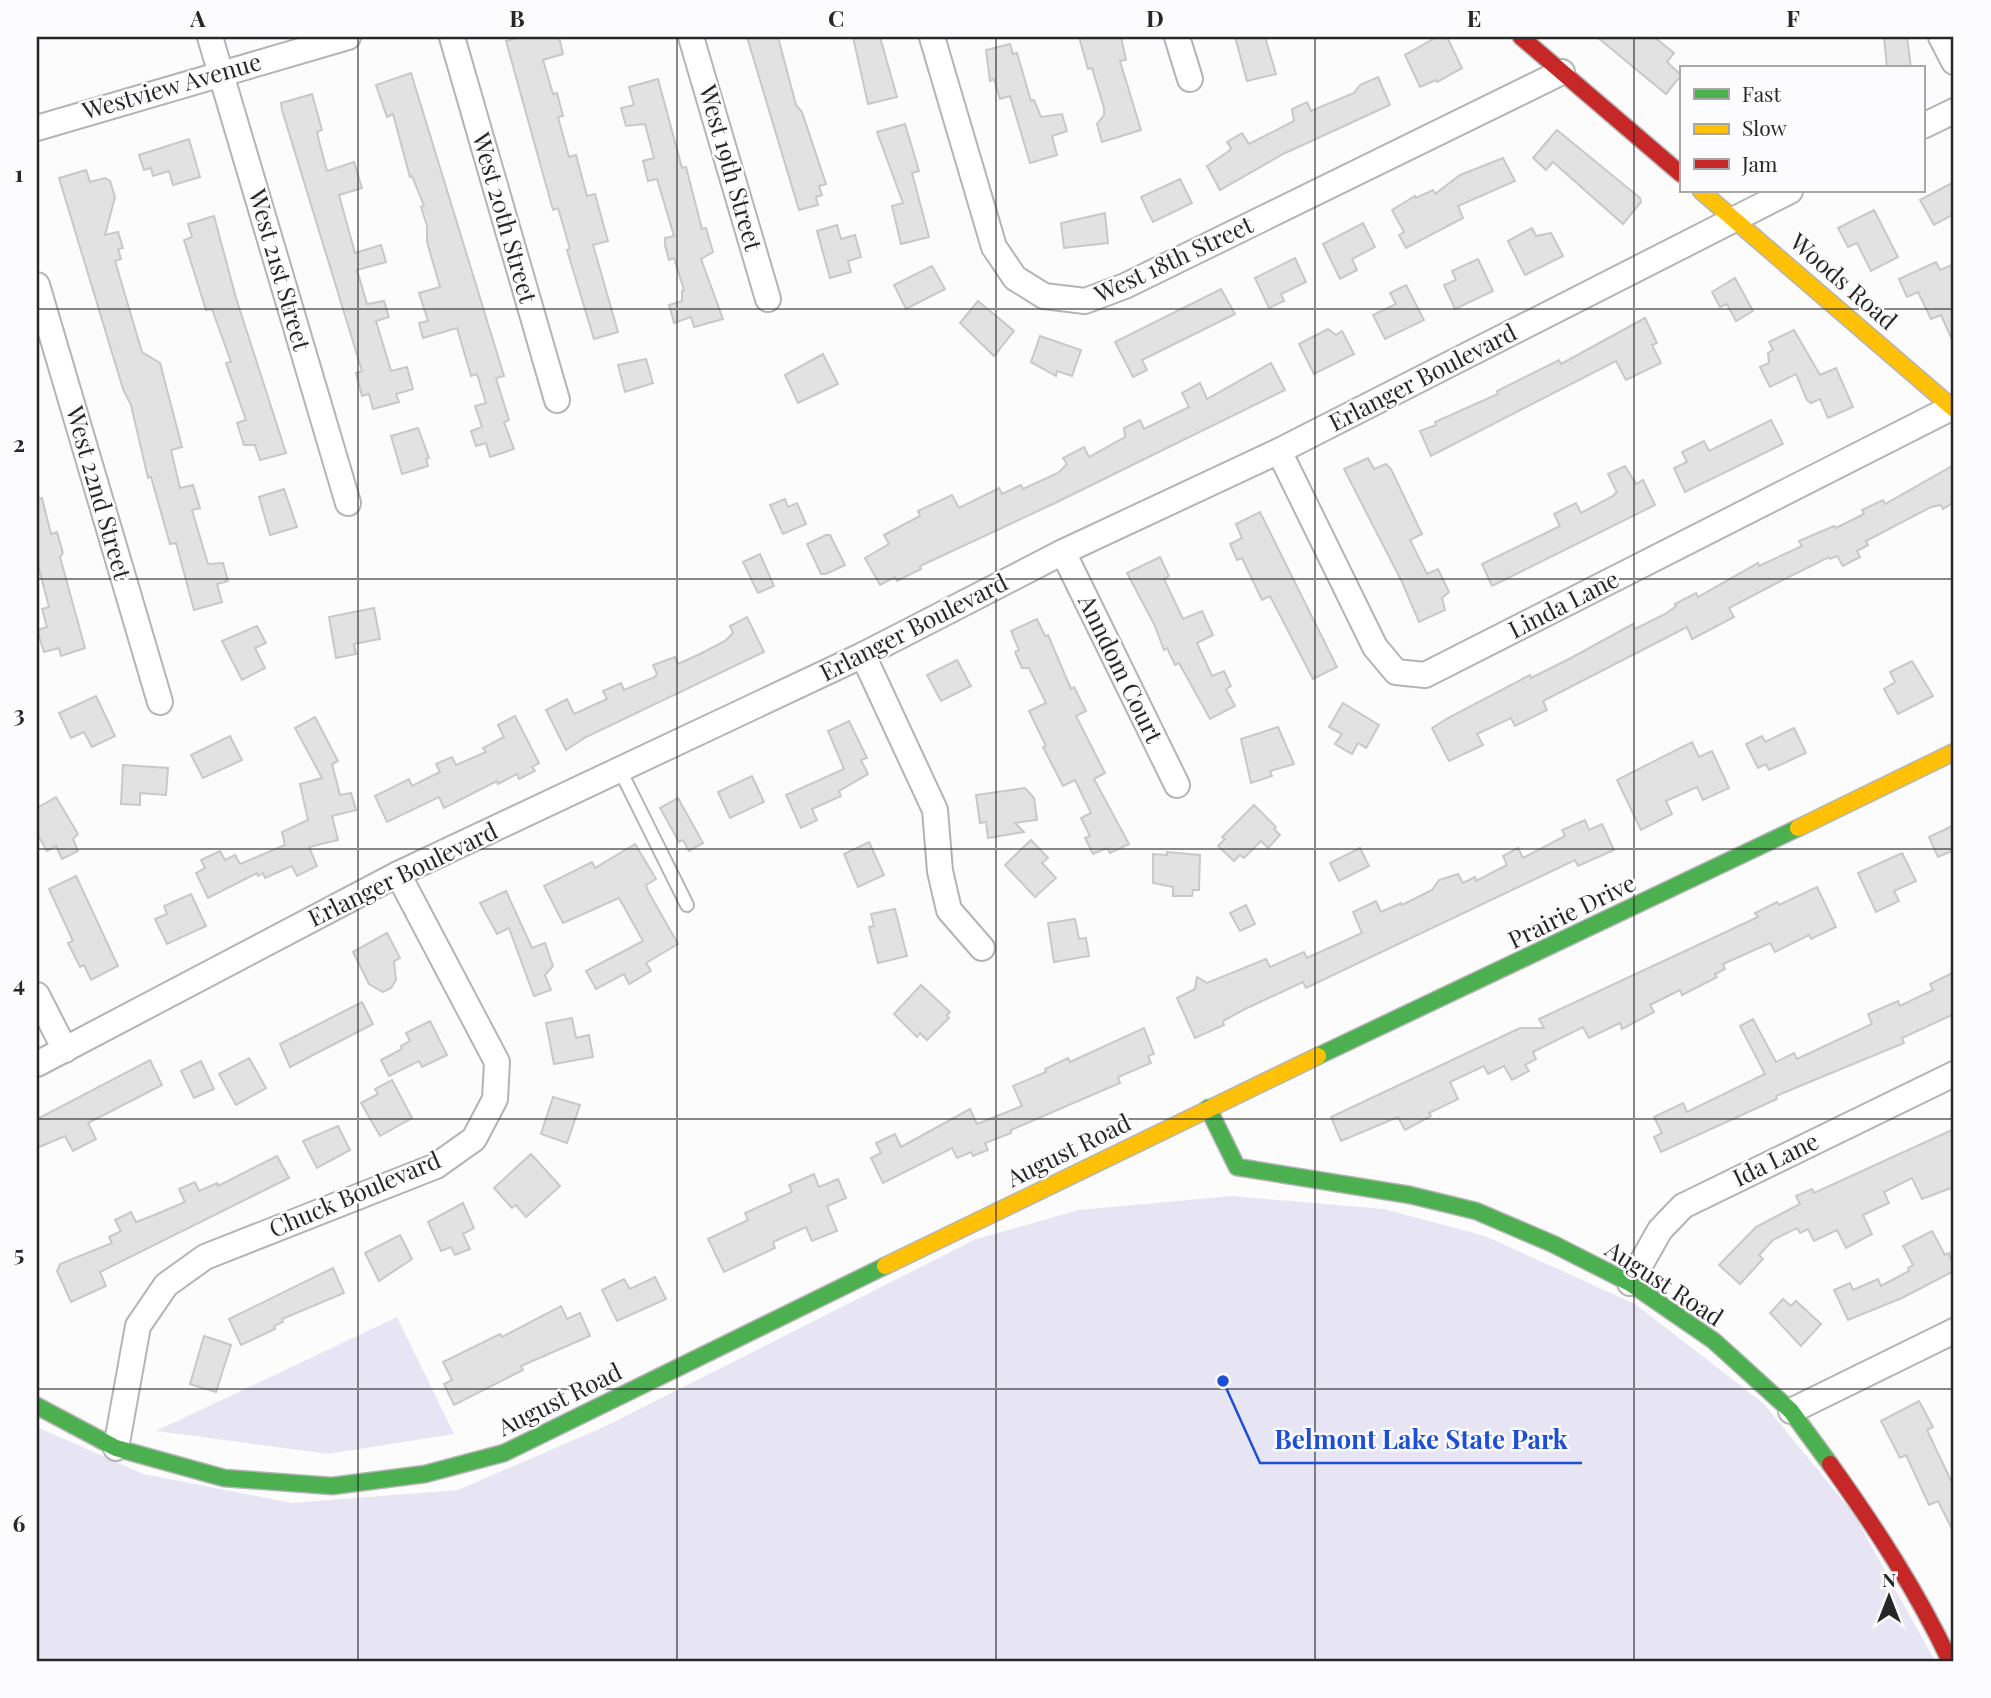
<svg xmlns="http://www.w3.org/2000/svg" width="1991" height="1698" font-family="'Playfair Display',serif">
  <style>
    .green { fill: #e7e4f4 }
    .building { fill: #e2e2e3; stroke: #c8c8c9; stroke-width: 2 }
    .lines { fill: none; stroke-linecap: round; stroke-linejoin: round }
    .lane-casing { stroke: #b4b4b6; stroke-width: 16 }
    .street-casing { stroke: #b4b4b6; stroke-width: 28 }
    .fast-casing { stroke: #b4b4b6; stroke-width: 19 }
    .slow-casing { stroke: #b4b4b6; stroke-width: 19 }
    .jam-casing { stroke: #b4b4b6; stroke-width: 19 }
    .lane { stroke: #fff; stroke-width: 12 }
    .street { stroke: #fff; stroke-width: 24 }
    .fast { stroke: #4caf50; stroke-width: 16 }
    .slow { stroke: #ffc107; stroke-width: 16 }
    .jam { stroke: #c62828; stroke-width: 16 }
    .grid { fill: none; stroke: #272728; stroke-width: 2; stroke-opacity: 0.55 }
    .labels { text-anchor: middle; stroke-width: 5; stroke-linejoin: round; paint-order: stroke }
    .street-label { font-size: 24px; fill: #272728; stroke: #fcfbfe }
    .leader { fill: none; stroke: #1d4ed8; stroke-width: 2.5 }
    .callout-dot { fill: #1d4ed8; stroke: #fcfbfe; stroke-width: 2.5 }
    .callout-label { font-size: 26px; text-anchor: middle; font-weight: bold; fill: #1d4ed8; stroke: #fcfbfe; stroke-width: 5; stroke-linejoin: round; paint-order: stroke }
    .neatline { fill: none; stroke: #272728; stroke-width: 2.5 }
    .grid-label { font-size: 23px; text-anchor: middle; font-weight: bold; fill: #272728 }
  </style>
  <rect width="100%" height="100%" fill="#fcfcfd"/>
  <g class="green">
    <path d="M1232 1196 1384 1209 1485 1236 1635 1304 1763 1403 1853 1513 1935 1661H37V1427L143 1474 292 1503 458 1490 606 1426 976 1239 1079 1210Z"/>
    <path d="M397 1317 454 1434 328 1454 156 1431Z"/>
  </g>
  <g class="building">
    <path d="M522 37H559L563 54 543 60 553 94 557 93 563 116 558 117 569 157 576 155 587 196 595 194 608 241 593 245 618 332 594 339 567 250 570 249 558 208 553 210 506 41Z"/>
    <path d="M747 37H778L796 105 802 112 826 184 819 186 822 195 816 197 818 205 799 210Z"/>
    <path d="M853 37H880L897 97 868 104Z"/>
    <path d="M1079 37H1121L1126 60 1120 61 1141 130 1102 142 1097 124 1104 115V108L1092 68 1088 69Z"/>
    <path d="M1235 37H1265L1276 74 1247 81Z"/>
    <path d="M1437 37H1447L1462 68 1437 82 1436 80 1420 87 1405 55Z"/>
    <path d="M1597 37H1654L1674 53 1667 62 1681 75 1666 94Z"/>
    <path d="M1884 37H1907L1911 68H1887Z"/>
    <path d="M1010 44 1013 54 1017 53 1031 101 1034 100 1041 117 1062 114 1067 131 1052 136 1057 155 1030 163 1010 96 1000 99 994 79 990 81 986 50Z"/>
    <path d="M411 73 504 376 496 378 509 420 504 422 514 449 490 457 486 443 476 446 471 431 482 427 475 406 486 403 477 374 471 376 457 328 423 338 419 323 428 321 419 293 440 287 427 242V226L421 207 424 206 412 176 410 177 393 114 387 117 376 85Z"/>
    <path d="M1378 77 1390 105 1283 154 1220 190 1207 166 1229 151 1231 148 1227 142 1242 133 1249 144 1294 121 1292 109 1307 102 1311 111 1354 93 1360 85Z"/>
    <path d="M658 79 682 168 686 167 702 229 706 228 713 252 701 259 723 319 694 327 691 317 674 323 669 305 682 301V291L684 290 674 258 669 260 665 245V238L674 236 657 179 648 181 643 161 654 158 645 124 626 126 621 108 634 105 629 87Z"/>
    <path d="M312 94 322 130 317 132 319 141 327 171 354 162 362 188 339 195 355 253 381 245 386 262 357 270 367 304 384 301 389 317 376 321 391 371 407 367 413 389 396 394 399 402 373 409 369 394 362 396 356 373 362 371 282 110 281 103Z"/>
    <path d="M905 124 919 171 912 173 929 237 901 244 892 206 903 203 877 132Z"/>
    <path d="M1557 130 1640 198 1641 202 1623 224 1553 162 1546 170 1533 158Z"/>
    <path d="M189 139 200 177 173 185 169 171 153 176 151 168 144 170 139 155Z"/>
    <path d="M1503 158 1515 181 1458 206 1463 218 1406 248 1399 235 1404 232 1392 210 1415 196 1416 198 1433 190 1435 194 1460 175Z"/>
    <path d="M86 170 90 182 105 178 110 181 115 197 105 235 118 232 123 248 118 249 121 259 115 261 142 352 160 363 182 447 171 450 180 488 193 485 200 508 192 510 208 564 223 563 228 581 217 584 222 602 194 610 176 543 170 544 151 477 148 478 131 405 123 389 59 178Z"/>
    <path d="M1180 179 1192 203 1153 222 1141 197Z"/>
    <path d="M1954 182V214L1934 225 1920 200Z"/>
    <path d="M1874 210 1898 257 1871 271 1857 243 1848 247 1838 228Z"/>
    <path d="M1105 213 1108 243 1064 248 1061 223Z"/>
    <path d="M214 216 236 298 286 453 260 460 255 445H244L237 423 246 420 226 363 231 362 212 309 206 310 184 240 192 237 188 224Z"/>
    <path d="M1363 223 1375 247 1352 259 1357 270 1340 279 1323 244Z"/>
    <path d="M837 225 841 239 855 235 861 257 848 261 851 272 830 278 817 231Z"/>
    <path d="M1532 228 1536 236 1551 233 1563 256 1525 275 1508 241Z"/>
    <path d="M1295 258 1306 282 1281 294 1284 301 1269 308 1255 278Z"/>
    <path d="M1478 259 1493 291 1455 309 1444 285 1456 280 1452 271Z"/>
    <path d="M1936 262 1940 270 1954 264V344L1941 315 1931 319 1918 292 1907 297 1899 279Z"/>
    <path d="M932 266 945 289 906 309 894 285Z"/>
    <path d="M1735 278 1753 311 1736 321 1727 304 1720 307 1712 292Z"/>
    <path d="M1406 285 1424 320 1385 339 1373 315 1396 304 1390 293Z"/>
    <path d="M1221 289 1235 314 1142 360 1147 370 1133 377 1115 342Z"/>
    <path d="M978 301 1014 331 994 356 960 323Z"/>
    <path d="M1645 318 1657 343 1652 345 1661 363 1626 380 1616 361 1431 456 1420 431 1436 425 1435 422 1498 394 1497 391 1559 360 1561 364Z"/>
    <path d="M1328 329 1336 335 1342 331 1354 354 1314 374 1299 344Z"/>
    <path d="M1794 330 1820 375 1836 368 1853 407 1828 418 1820 399 1811 403 1807 400 1796 374 1770 387 1760 367 1769 363 1768 353 1773 350 1769 342Z"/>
    <path d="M1040 336 1081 350 1072 376 1057 371 1056 376 1031 362Z"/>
    <path d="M823 354 838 384 798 403 785 375Z"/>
    <path d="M646 359 653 383 625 392 618 365Z"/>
    <path d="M1271 363 1285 390 1053 504 920 566 921 569 897 581 895 577 880 585 865 558 889 544 884 535 920 516 918 511 952 495 959 508 999 488 1002 494 1021 485 1023 489 1058 473 1067 464 1063 458 1084 447 1089 457 1125 437 1124 428 1140 420 1144 429 1189 407 1182 393 1200 383 1207 399Z"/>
    <path d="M1771 420 1783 444 1685 492 1674 468 1687 462 1682 452 1704 441 1709 451Z"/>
    <path d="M418 428 429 458 426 459 428 466 402 474 391 436Z"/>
    <path d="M1368 458 1374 469 1386 464 1391 469 1422 534 1410 540 1427 574 1438 569 1449 592 1442 598 1445 610 1419 622 1402 582 1344 469Z"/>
    <path d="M1954 465V502L1943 509 1941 505 1931 507 1866 541 1868 545 1857 551 1860 557 1843 566 1837 556 1830 559 1829 557 1773 585 1729 608 1734 617 1692 639 1687 627 1543 701 1547 710 1515 726 1511 718 1477 734 1483 745 1449 761 1432 728 1448 718 1530 675 1531 678 1571 658 1633 624 1635 629 1667 613 1676 606 1675 604 1696 593 1698 597 1758 563 1759 566 1802 546 1799 541 1834 526 1836 528 1864 514 1862 510 1883 500 1885 504Z"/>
    <path d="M1625 466 1636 484 1643 480 1655 505 1492 586 1482 564 1560 526 1554 514 1576 503 1581 513 1613 496 1617 492 1608 474Z"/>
    <path d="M284 489 297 527 270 535 259 497Z"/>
    <path d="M42 498 51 534 57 532 63 553 60 557 85 648 61 656 59 648 44 652 37 630 47 627 42 609 49 607 37 561V499Z"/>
    <path d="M785 499 788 507 797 503 806 524 783 534 770 505Z"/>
    <path d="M1260 512 1337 667 1313 679 1270 596 1262 600 1242 558 1237 560 1230 544 1242 538 1236 524Z"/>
    <path d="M826 535H830L845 565 826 574H821L807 544Z"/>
    <path d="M760 554 774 586 758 593 743 562Z"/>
    <path d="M1160 557 1169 576 1164 579 1183 619 1202 611 1213 635 1197 643 1212 676 1224 671 1231 686 1226 689 1235 706 1210 719 1179 663 1175 665 1167 648 1164 650 1155 626 1127 573Z"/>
    <path d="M374 608 380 639 354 644 356 654 336 658 329 617Z"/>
    <path d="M747 617 764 652 586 737 566 750 546 710 567 699 574 714 607 699 603 691 621 683 624 690 655 677 657 674 653 665 675 657 678 664 700 654 725 641 733 633 730 626Z"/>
    <path d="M1037 619 1045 636 1048 635 1071 689 1074 687 1086 711 1076 716 1105 773 1094 779 1129 844 1110 853 1107 848 1093 854 1085 838 1090 836 1081 818 1091 813 1075 780 1063 786 1043 747 1046 746 1029 711 1046 703 1029 668H1022L1015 652 1019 650 1011 631Z"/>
    <path d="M257 626 266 643 255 648 265 668 242 680 222 641Z"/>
    <path d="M957 660 971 686 941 701 927 675Z"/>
    <path d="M1912 661 1933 696 1898 714 1884 689 1895 682 1890 672Z"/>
    <path d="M96 696 115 736 92 747 84 732 71 738 59 713Z"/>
    <path d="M1343 703 1379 725 1366 748 1358 743 1352 754 1335 744 1342 734 1329 727Z"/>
    <path d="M515 716 539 763 532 767 535 771 519 779 517 774 498 784 497 781 444 808 439 797 387 822 375 796 409 779 412 786 440 772 436 764 452 757 456 765 486 752 483 748 504 737 498 725Z"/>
    <path d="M315 717 338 761 332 764 340 795 351 793 356 810 332 816 338 840 309 847 317 866 297 876 292 866 265 878 263 873 258 876 257 873 208 898 196 873 205 868 201 860 220 851 225 860 235 855 240 864 285 845 282 832 308 820 300 784 322 778 295 728Z"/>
    <path d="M849 721 867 758 861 760 868 774 839 791 841 796 812 809 817 820 801 828 786 795 844 769 828 731Z"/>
    <path d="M1278 727 1294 764 1270 771 1272 776 1251 783 1241 739Z"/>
    <path d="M1794 728 1806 753 1769 770 1766 764 1758 768 1746 744 1762 736 1765 742Z"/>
    <path d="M230 736 242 760 203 778 191 755Z"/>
    <path d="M1692 742 1699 757 1712 751 1729 788 1703 800 1697 787 1666 801 1672 814 1641 830 1617 780Z"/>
    <path d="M123 765 168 768 166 795 140 793V805L121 804Z"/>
    <path d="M752 776 764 802 730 818 718 792Z"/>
    <path d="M1025 788 1034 798 1037 820 1015 823 1024 832 988 838 986 822 980 823 976 795Z"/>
    <path d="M56 797 78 834 73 839 78 851 62 859 56 846 47 851 37 834V808Z"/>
    <path d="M678 798 703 843 689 851 683 840 679 842 660 808Z"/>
    <path d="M1254 805 1276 827 1274 829 1280 835 1268 848 1261 841 1244 858 1240 855 1234 861 1218 846 1225 839 1222 837Z"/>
    <path d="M1585 820 1589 830 1602 824 1614 850 1578 866 1575 860 1306 988 1303 982 1243 1010 1223 1021 1224 1025 1195 1038 1177 998 1195 989 1197 977 1207 983 1266 959 1270 967 1304 952 1307 958 1362 933 1353 912 1376 901 1381 912 1401 903 1402 905 1432 890 1439 880 1458 874 1463 883 1475 877 1476 881 1507 865 1503 856 1518 848 1523 858 1565 836 1562 830Z"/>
    <path d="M1954 825V850L1938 857 1929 837Z"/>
    <path d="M1031 840 1048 858 1042 863 1056 878 1035 897 1005 865Z"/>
    <path d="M869 842 884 875 858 887 844 854Z"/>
    <path d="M635 844 656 879 646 885 648 891 678 944 646 963 651 971 629 984 624 974 596 989 586 971 643 941 619 898 563 923 544 886 592 862 595 868Z"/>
    <path d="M1360 848 1369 866 1339 881 1330 863Z"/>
    <path d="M1167 852 1200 855 1199 890H1193L1192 896H1173V887L1153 883V854L1167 855Z"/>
    <path d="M1902 853 1916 881 1894 891 1899 901 1876 912 1858 873Z"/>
    <path d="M76 876 118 966 91 980 84 965 80 967 68 943 73 941 49 889Z"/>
    <path d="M1817 887 1836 927 1811 939 1809 935 1775 952 1770 943 1723 964 1725 969 1715 974 1717 977 1682 995 1680 990 1650 1005 1654 1012 1622 1029 1620 1023 1589 1038 1583 1027 1533 1052 1536 1059 1525 1065 1529 1071 1512 1080 1504 1066 1488 1074 1484 1066 1450 1082 1458 1099 1429 1113 1431 1116 1405 1130 1398 1117 1341 1141 1331 1117 1520 1028H1544L1539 1019 1758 917 1755 913 1777 902 1779 905Z"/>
    <path d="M506 891 532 948 545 943 553 966 545 975 551 990 534 996 509 928 497 934 480 903Z"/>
    <path d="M191 894 206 926 167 944 155 919 167 914 164 906Z"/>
    <path d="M1246 905 1255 924 1240 931 1230 913Z"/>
    <path d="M895 909 907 956 878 963 869 927 874 926 871 914Z"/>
    <path d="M1075 919 1079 939 1086 938 1089 956 1054 962 1048 923Z"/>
    <path d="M387 933 400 958 394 961 396 980 391 988 383 992 369 984 353 952Z"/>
    <path d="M1954 972V1014L1902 1038 1904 1043 1776 1096 1777 1099 1661 1152 1654 1137 1662 1133 1654 1117 1683 1103 1687 1112 1765 1074 1740 1026 1753 1019 1776 1062 1794 1053 1797 1059 1872 1024 1868 1014 1898 1001 1900 1006 1933 990 1930 984Z"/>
    <path d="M921 985 950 1012 947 1015 949 1018 927 1040 920 1033 917 1037 894 1014Z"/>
    <path d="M362 1002 373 1024 290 1067 280 1044Z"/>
    <path d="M572 1018 576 1038 589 1035 593 1057 554 1064 546 1023Z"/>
    <path d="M430 1021 447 1055 422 1067 419 1061 389 1076 381 1060 402 1049 401 1046 410 1041 406 1033Z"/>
    <path d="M1144 1028 1154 1054 1148 1056 1151 1063 1118 1077 1120 1083 1011 1130V1133L985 1143 988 1150 973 1156 971 1152 957 1158 952 1148 883 1183 871 1158 881 1153 876 1143 895 1134 901 1147 970 1109 977 1124 1022 1106 1013 1086 1046 1072 1045 1069 1068 1058 1070 1062Z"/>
    <path d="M249 1058 266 1088 236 1105 219 1074Z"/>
    <path d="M150 1060 162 1085 88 1123 96 1139 73 1151 65 1136 37 1148V1119Z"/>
    <path d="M201 1061 214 1089 194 1098 181 1071Z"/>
    <path d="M392 1080 412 1118 380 1136 361 1103 378 1094 375 1089Z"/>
    <path d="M553 1097 580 1105 567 1143 541 1134Z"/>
    <path d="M338 1126 350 1150 317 1168 303 1141Z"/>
    <path d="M1954 1129V1187L1922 1199 1912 1178 1884 1192 1889 1203 1863 1215 1872 1234 1846 1248 1837 1230 1814 1241 1808 1229 1800 1233 1797 1228 1773 1240 1759 1255 1763 1259 1740 1284 1719 1265 1756 1227 1800 1204 1796 1196 1812 1189 1814 1193Z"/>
    <path d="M531 1154 560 1186 526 1217 516 1205 512 1208 494 1188Z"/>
    <path d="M277 1156 289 1178 100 1272 106 1286 71 1302 57 1271 60 1264 112 1243 109 1237 121 1231 115 1220 131 1212 136 1222 152 1216 185 1202 179 1189 195 1182 199 1191 217 1183 218 1186Z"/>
    <path d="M814 1174 819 1187 838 1179 846 1198 827 1206 837 1231 812 1241 806 1227 773 1242 775 1248 724 1272 708 1239 748 1220 745 1213 792 1192 789 1185Z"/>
    <path d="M463 1203 474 1228 463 1234 470 1249 455 1255 451 1247 441 1251 428 1222Z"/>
    <path d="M1932 1231 1945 1255 1949 1253 1954 1271 1902 1298 1848 1320 1834 1290 1850 1283 1853 1290 1878 1279 1881 1286 1909 1271 1908 1268 1913 1265 1903 1246Z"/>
    <path d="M400 1235 412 1259 379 1281 365 1253Z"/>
    <path d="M333 1268 344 1293 282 1319 283 1322 274 1326 275 1329 241 1345 229 1319Z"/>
    <path d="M655 1277 666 1299 617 1321 602 1290 624 1279 630 1289Z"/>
    <path d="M1783 1299 1791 1306 1796 1301 1821 1324 1801 1346 1770 1313Z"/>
    <path d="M561 1306 567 1319 580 1313 590 1336 521 1366 523 1370 454 1405 444 1384 452 1380 443 1362 500 1334 502 1337Z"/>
    <path d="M204 1336 231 1345 216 1392 190 1384Z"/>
    <path d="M1919 1401 1933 1427 1927 1430 1954 1487V1533L1938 1501 1929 1505 1906 1455 1900 1458 1881 1421Z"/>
  </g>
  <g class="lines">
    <g class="lane-casing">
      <path id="lane" d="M620 770 687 905"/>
    </g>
    <g class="street-casing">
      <g id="street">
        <path d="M210 37 348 503"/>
        <path d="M452 37 557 400"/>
        <path d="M691 37 768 299"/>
        <path d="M932 37 994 247 1015 278 1044 296 1085 301 1125 286 1562 72"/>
        <path d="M1177 37 1190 79"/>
        <path d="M1941 37 1954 62"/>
        <path d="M1923 126 1954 111"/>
        <path d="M37 128 348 37"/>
        <path d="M37 285 160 702"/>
        <path d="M1279 451 1375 647 1396 672 1425 675 1953 407"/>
        <path d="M1063 552 1177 785"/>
        <path d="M863 655 935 810 940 871 949 910 982 948"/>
        <path d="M37 995 65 1050"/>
        <path d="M37 1064 398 874 863 655 1063 552 1279 451 1790 191"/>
        <path d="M1630 1283 1660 1230 1683 1206 1954 1074"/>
        <path d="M1791 1411 1954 1331"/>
        <path d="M116 1448 138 1326 166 1285 205 1257 436 1166 474 1139 495 1099 497 1062 398 874"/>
      </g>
    </g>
    <g class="fast-casing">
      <g id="fast">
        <path d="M1318 1056 1798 828"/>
        <path d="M1208 1108 1237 1167 1410 1195 1476 1211 1553 1244 1630 1283 1714 1341 1791 1411 1830 1464"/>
        <path d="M37 1406 116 1448 224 1478 332 1486 425 1474 504 1453 885 1266"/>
      </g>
    </g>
    <g class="slow-casing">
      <g id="slow">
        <path d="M1701 191 1954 409"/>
        <path d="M1798 828 1954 752"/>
        <path d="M885 1266 1318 1056"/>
      </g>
    </g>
    <g class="jam-casing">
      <g id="jam">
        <path d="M1521 37 1681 174"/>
        <path d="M1830 1464C1875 1527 1917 1591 1950 1661"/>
      </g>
    </g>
    <use href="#lane" class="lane"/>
    <use href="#street" class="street"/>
    <use href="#fast" class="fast"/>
    <use href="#slow" class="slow"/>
    <use href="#jam" class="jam"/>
  </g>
  <path class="grid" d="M358 37V1661M677 37V1661M996 37V1661M1315 37V1661M1634 37V1661M37 309H1954M37 579H1954M37 849H1954M37 1119H1954M37 1389H1954"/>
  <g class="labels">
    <g class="street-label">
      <text transform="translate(172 87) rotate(-16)" y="8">Westview Avenue</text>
      <text transform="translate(730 168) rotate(74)" y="8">West 19th Street</text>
      <text transform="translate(504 218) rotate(74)" y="8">West 20th Street</text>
      <text transform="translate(1174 260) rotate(-25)" y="8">West 18th Street</text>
      <text transform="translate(279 270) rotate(74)" y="8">West 21st Street</text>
      <text transform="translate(1843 282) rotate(41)" y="8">Woods Road</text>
      <text transform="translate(1423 378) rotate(-27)" y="8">Erlanger Boulevard</text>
      <text transform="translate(98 493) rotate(74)" y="8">West 22nd Street</text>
      <text transform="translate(1564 605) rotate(-27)" y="8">Linda Lane</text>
      <text transform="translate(914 628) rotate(-27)" y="8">Erlanger Boulevard</text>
      <text transform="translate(1120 669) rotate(64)" y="8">Anndom Court</text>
      <text transform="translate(403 875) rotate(-26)" y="8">Erlanger Boulevard</text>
      <text transform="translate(1572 912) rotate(-26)" y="8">Prairie Drive</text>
      <text transform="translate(1069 1151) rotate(-26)" y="8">August Road</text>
      <text transform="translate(1776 1160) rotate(-26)" y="8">Ida Lane</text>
      <text transform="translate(355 1195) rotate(-23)" y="8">Chuck Boulevard</text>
      <text transform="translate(1664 1284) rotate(33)" y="8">August Road</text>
      <text transform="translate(560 1400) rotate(-26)" y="8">August Road</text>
    </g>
  </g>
  <path class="leader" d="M1223 1381L1260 1463H1582"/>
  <circle class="callout-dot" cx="1223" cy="1381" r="7"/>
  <g class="callout-label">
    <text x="1421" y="1449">Belmont Lake State Park</text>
  </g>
  <rect width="1991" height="1698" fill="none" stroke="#fcfbfe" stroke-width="77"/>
  <rect x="1680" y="66" width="245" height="126" fill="#fcfbfe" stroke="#a7a6a8" stroke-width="2"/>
  <rect x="1694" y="89" width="35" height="10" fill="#4caf50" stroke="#a7a6a8" stroke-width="2"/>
  <text x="1742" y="102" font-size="21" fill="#272728">Fast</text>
  <rect x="1694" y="124" width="35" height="10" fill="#ffc107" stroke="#a7a6a8" stroke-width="2"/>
  <text x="1742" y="136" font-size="21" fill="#272728">Slow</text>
  <rect x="1694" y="159" width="35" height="10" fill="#c62828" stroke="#a7a6a8" stroke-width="2"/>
  <text x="1742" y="172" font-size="21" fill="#272728">Jam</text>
  <g transform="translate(1889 1597)" stroke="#fcfbfe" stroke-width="5" paint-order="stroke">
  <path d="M0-5L12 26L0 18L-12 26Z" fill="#272728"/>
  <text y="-10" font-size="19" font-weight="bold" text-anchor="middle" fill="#272728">N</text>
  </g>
  <rect x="38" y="38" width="1914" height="1622" class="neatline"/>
  <g class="grid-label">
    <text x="198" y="27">A</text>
    <text x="517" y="27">B</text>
    <text x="836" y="27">C</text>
    <text x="1155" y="27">D</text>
    <text x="1474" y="27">E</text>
    <text x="1793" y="27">F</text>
    <text x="19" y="182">1</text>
    <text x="19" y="452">2</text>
    <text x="19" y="722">3</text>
    <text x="19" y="992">4</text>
    <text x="19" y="1262">5</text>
    <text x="19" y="1532">6</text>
  </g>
</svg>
